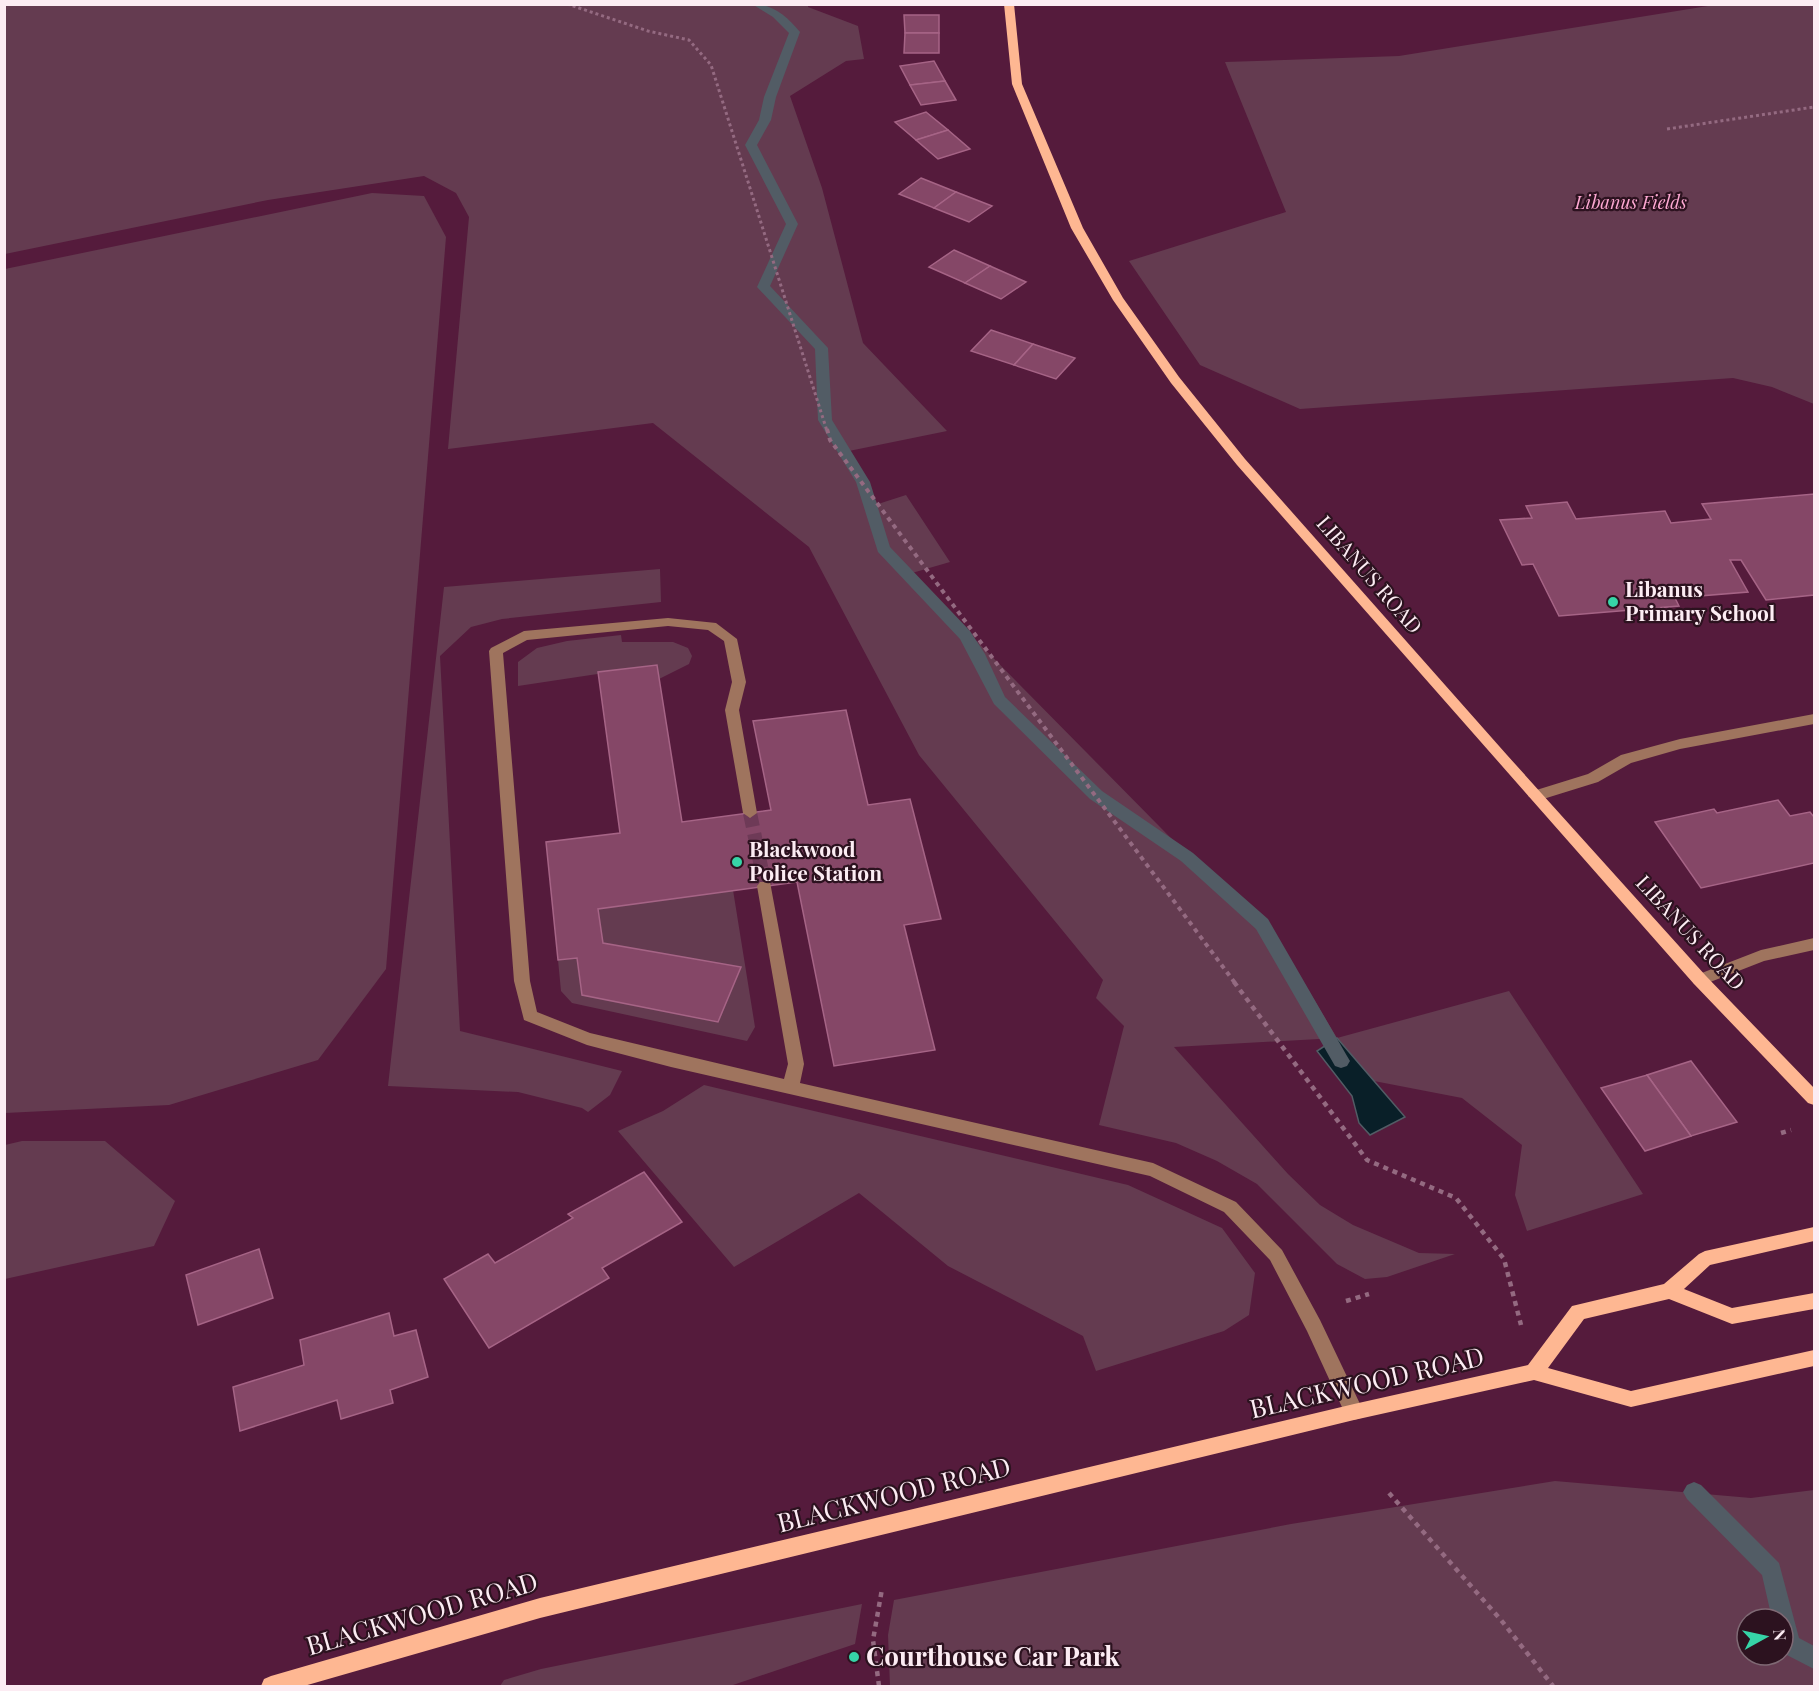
<svg xmlns="http://www.w3.org/2000/svg" width="1819" height="1691" font-family="'Playfair Display',serif">
  <style>
    .green { fill: #643b50; fill-rule: evenodd }
    .water { fill: #091f28; stroke: #525c65; stroke-width: 1.5 }
    .lines { fill: none; stroke-linecap: round; stroke-linejoin: round }
    .stream { fill: #525c65; fill-rule: evenodd }
    .building { fill: #854767; stroke: #a66486; stroke-width: 1.5 }
    .minor-tunnel { stroke: #6e3a57; stroke-width: 14; stroke-dasharray: 14 7; stroke-linecap: butt }
    .path-far2 { stroke: #946a81; stroke-width: 3; stroke-dasharray: 3 3; stroke-linecap: butt }
    .path-far1 { stroke: #946a81; stroke-width: 4; stroke-dasharray: 4.5 4.5; stroke-linecap: butt }
    .path { stroke: #946a81; stroke-width: 4.5; stroke-dasharray: 5 5; stroke-linecap: butt }
    .minor { fill: #9f745e; fill-rule: evenodd }
    .major { fill: #feb792; fill-rule: evenodd }
    .poi-dot { fill: #36d4a7; stroke: #2c121f; stroke-width: 2 }
    .labels { text-anchor: middle; stroke-width: 4.5; stroke-linejoin: round; paint-order: stroke }
    .far-park-label { font-size: 18px; font-style: italic; fill: #fea9d3; stroke: #2c121f }
    .street-label { font-size: 21px; fill: #fcecf3; stroke: #2c121f }
    .poi-label { font-size: 21px; font-weight: bold; fill: #fcecf3; stroke: #2c121f; text-anchor: start }
    .near-street-label { font-size: 26px; fill: #fcecf3; stroke: #2c121f }
    .near-poi-label { font-size: 26px; font-weight: bold; fill: #fcecf3; stroke: #2c121f; text-anchor: start }
  </style>
  <rect width="100%" height="100%" fill="#551b3c"/>
  <g class="green">
    <path d="M808 4V7L858 26 864 59 846 61 790 96 822 188 863 343 947 431 844 452 878 504 906 495 950 562 912 573 951 615 1229 897 1266 919 1337 1038 1509 991 1643 1194 1527 1231 1515 1195 1522 1145 1462 1098 1374 1081 1337 1038 1174 1047 1288 1174 1320 1205 1353 1225 1419 1253 1455 1254 1387 1277 1365 1279 1337 1264 1257 1184 1217 1161 1176 1143 1099 1125 1124 1026 1096 998 1103 980 919 755 809 547 653 423 448 449 469 217 456 193 424 176 268 200 5 254V5Z"/>
    <path d="M1714 5H1814V404L1772 387 1733 378 1300 409 1200 365 1129 261 1286 212 1225 62 1399 56Z"/>
    <path d="M372 193 424 196 446 237 386 969 318 1060 169 1105 5 1113V269Z"/>
    <path d="M660 569 661 602 502 619 471 627 440 656 460 1031 622 1071 610 1095 588 1112 582 1108 518 1092 388 1086 444 587Z"/>
    <path d="M621 635 622 642H673L688 648 692 656 689 664 659 679 657 665 518 686V662L537 648 567 641Z"/>
    <path d="M733 890 755 1027 747 1041 572 1003 561 991 558 960 577 958 582 995 718 1022 740 967 603 943 598 909Z"/>
    <path d="M704 1085 1128 1185 1222 1228 1255 1273 1249 1315 1224 1331 1096 1371 1083 1336 948 1266 859 1193 734 1267 618 1131 663 1111Z"/>
    <path d="M22 1141H105L175 1201 154 1246 5 1279V1145Z"/>
    <path d="M1555 1481 1751 1498 1814 1490V1686H890L888 1635 894 1600 1291 1524ZM1747 1619H1783V1655H1747Z"/>
    <path d="M862 1604 855 1644 730 1686H500L504 1680 541 1669Z"/>
  </g>
  <path class="water" d="M1337 1038 1405 1117 1370 1135 1359 1123 1352 1096 1317 1051Z"/>
  <g class="lines">
    <g class="stream">
      <path d="M752 4C773 4 787 16 800 32L776 97 771 120 757 145 798 224 770 286 828 348 832 420 870 482 890 547 970 631 985 654 1005 697 1102 791 1193 853 1268 919 1347 1056 1350 1061 1347 1066 1341 1068 1335 1066 1256 929 1181 861 1090 799 994 704 960 639 878 552 856 482 818 420 815 349 757 287 786 224 745 145 759 120 764 97 789 33 773 17Z"/>
      <path d="M1694 1482 1701 1485 1779 1563 1799 1638 1814 1646V1669L1783 1653V1619H1772L1762 1575 1687 1499 1683 1492 1687 1485Z"/>
    </g>
  </g>
  <g class="building">
    <path d="M904 15H939V33H905Z"/>
    <path d="M905 33H939V53H904Z"/>
    <path d="M934 61 945 81 910 85 900 66Z"/>
    <path d="M945 81 956 100 921 105 910 85Z"/>
    <path d="M926 112 948 130 916 140 895 122Z"/>
    <path d="M948 130 970 149 938 159 916 140Z"/>
    <path d="M921 178 956 192 934 208 899 194Z"/>
    <path d="M956 192 992 206 969 222 934 208Z"/>
    <path d="M954 250 990 266 965 283 929 267Z"/>
    <path d="M990 266 1026 282 1001 299 965 283Z"/>
    <path d="M991 330 1033 344 1014 365 971 351Z"/>
    <path d="M1033 344 1075 358 1056 379 1014 365Z"/>
    <path d="M1814 494V595L1766 600 1741 560H1730L1748 592 1675 598 1679 606 1559 616 1533 564 1522 565 1500 520 1532 518 1526 506 1567 502 1576 519 1665 511 1671 523 1711 519 1702 504Z"/>
    <path d="M657 665 682 822 771 810 753 721 846 710 868 805 910 799 941 919 904 925 935 1050 834 1066 797 882 598 909 603 943 741 967 718 1022 582 995 577 958 558 960 546 842 620 833 598 672Z"/>
    <path d="M1778 800 1790 816 1810 812 1814 817V863L1701 888 1655 822 1714 809 1717 813Z"/>
    <path d="M1691 1061 1737 1122 1691 1136 1647 1075Z"/>
    <path d="M1647 1075 1691 1136 1645 1151 1601 1088Z"/>
    <path d="M644 1172 682 1222 602 1268 609 1278 489 1348 444 1279 488 1254 495 1263 573 1218 568 1214Z"/>
    <path d="M259 1249 273 1298 198 1325 186 1275Z"/>
    <path d="M389 1313 394 1336 416 1330 428 1377 390 1390 393 1403 341 1419 337 1400 240 1431 233 1387 304 1365 300 1340Z"/>
  </g>
  <g class="lines">
    <path class="minor-tunnel" d="M750 813 765 886"/>
    <g class="path-far2">
      <path d="M567 4 648 31 689 40 711 65 827 431"/>
      <path d="M1667 129 1814 107"/>
    </g>
    <path class="path-far1" d="M827 429 830 440 1235 983"/>
    <g class="path">
      <path d="M1234 982 1367 1160 1456 1198 1504 1259 1521 1325"/>
      <path d="M1781 1133 1791 1130"/>
      <path d="M1346 1301 1369 1294"/>
      <path d="M1389 1493 1501 1620 1553 1686"/>
      <path d="M879 1686 873 1640 882 1589"/>
    </g>
    <g class="minor">
      <path d="M668 618 716 623 737 639 746 682 739 710 757 813 750 818 743 813 725 710 732 682 724 641 708 630 668 626 527 640 503 653 530 981 537 1012 590 1033 784 1079 788 1064 757 886 760 882H770L804 1064 800 1083 1153 1163 1236 1202 1282 1250 1320 1320 1361 1406 1363 1412 1361 1418 1354 1420 1347 1418 1307 1331 1270 1260 1224 1212 1150 1176 671 1067 587 1045 524 1020 514 981 489 651 491 648 524 631Z"/>
      <path d="M1814 714V724L1680 749 1631 763 1598 782 1540 800 1535 801 1528 796 1530 792 1588 774 1621 755 1680 739Z"/>
      <path d="M1814 938V950L1764 961 1700 986 1694 984 1692 980 1694 976 1761 950Z"/>
    </g>
    <g class="major">
      <path d="M1004 4H1014L1022 84 1083 228 1123 298 1179 377 1245 459 1507 755 1706 976 1814 1088V1105L1808 1103 1694 984 1237 465 1171 383 1113 300 1071 228 1012 84Z"/>
      <path d="M1814 1227V1241L1710 1265 1684 1289 1732 1308 1814 1293V1309L1732 1324 1669 1299 1584 1319 1548 1368 1631 1391 1814 1350V1366L1631 1407 1534 1380 1354 1420 540 1618 304 1686H261L264 1679 271 1676 540 1598 1354 1404 1528 1365 1572 1306 1664 1284 1699 1254 1705 1251Z"/>
    </g>
  </g>
  <g class="poi-dot">
    <circle cx="1613" cy="602" r="6"/>
    <circle cx="737" cy="862" r="6"/>
    <circle cx="854" cy="1657" r="6"/>
  </g>
  <g class="labels">
    <g class="far-park-label">
      <text x="1631" y="209">Libanus Fields</text>
    </g>
    <g class="street-label">
      <text transform="translate(1369 575) rotate(49)" y="7">LIBANUS ROAD</text>
      <text transform="translate(1690 933) rotate(47)" y="7">LIBANUS ROAD</text>
    </g>
    <g class="poi-label">
      <text x="1625" y="597">Libanus<tspan x="1625" dy="24">Primary School</tspan></text>
      <text x="749" y="857">Blackwood<tspan x="749" dy="24">Police Station</tspan></text>
    </g>
    <g class="near-street-label">
      <text transform="translate(1367 1383) rotate(-13)" y="9">BLACKWOOD ROAD</text>
      <text transform="translate(894 1495) rotate(-14)" y="9">BLACKWOOD ROAD</text>
      <text transform="translate(422 1614) rotate(-16)" y="9">BLACKWOOD ROAD</text>
    </g>
    <g class="near-poi-label">
      <text x="866" y="1666">Courthouse Car Park</text>
    </g>
  </g>
  <rect width="1819" height="1691" fill="none" stroke="#fcecf3" stroke-width="12"/>
  <g transform="translate(1765 1637) rotate(82)"><circle r="28" fill="#2c121f" stroke="#7f6974" stroke-width="1.5"/>
  <path d="M0-4.5L10 22L0 15L-10 22Z" fill="#36d4a7"/>
  <text y="-9" font-size="16" font-weight="bold" text-anchor="middle" fill="#fcecf3">N</text>
  </g>
</svg>
